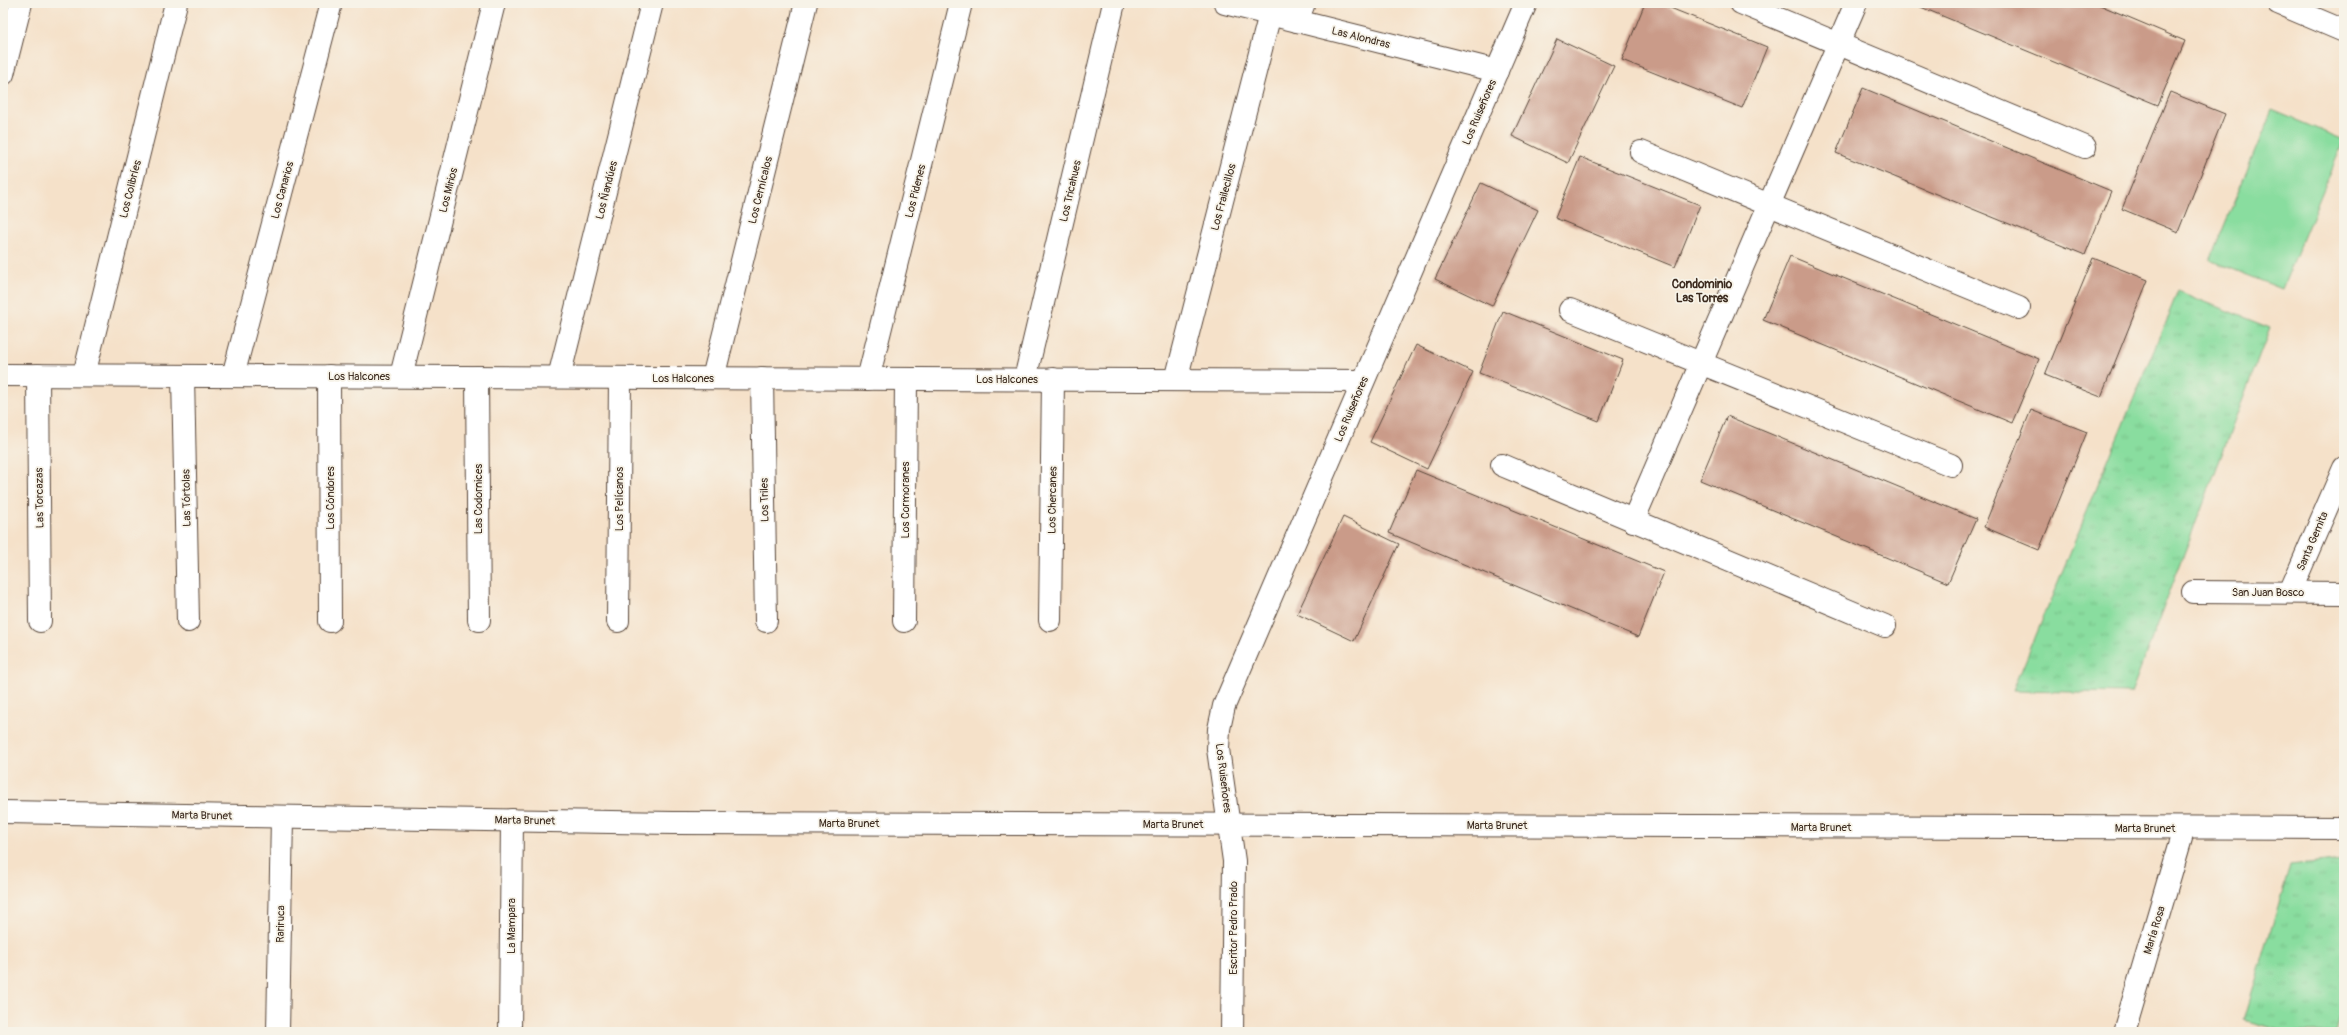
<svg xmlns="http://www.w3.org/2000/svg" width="2347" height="1035" font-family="Pangolin,sans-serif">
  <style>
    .grass { fill: url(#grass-tufts); stroke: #62845e }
    .park { fill: #89dd9f; stroke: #62845e }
    .building { fill: #ca9b89 }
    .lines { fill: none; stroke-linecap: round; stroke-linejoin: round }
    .minor-casing { stroke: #574538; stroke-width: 24 }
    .minor { stroke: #fff; stroke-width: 22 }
    .labels { text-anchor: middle; stroke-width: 3.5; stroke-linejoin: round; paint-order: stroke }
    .street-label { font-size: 11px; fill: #3b2a1e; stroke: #f7f3e8 }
    .neighbourhood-label { font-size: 12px; font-weight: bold; fill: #3b2a1e; stroke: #f7f3e8 }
  </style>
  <defs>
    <pattern id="grass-tufts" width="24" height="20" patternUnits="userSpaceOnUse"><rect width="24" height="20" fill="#89dd9f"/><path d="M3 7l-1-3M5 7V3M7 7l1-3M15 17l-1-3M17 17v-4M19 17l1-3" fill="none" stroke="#77be88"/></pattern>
  </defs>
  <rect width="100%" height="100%" fill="#f7f3e8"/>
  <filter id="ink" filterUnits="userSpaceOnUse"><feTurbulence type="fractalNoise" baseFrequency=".025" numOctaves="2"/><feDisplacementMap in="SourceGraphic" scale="8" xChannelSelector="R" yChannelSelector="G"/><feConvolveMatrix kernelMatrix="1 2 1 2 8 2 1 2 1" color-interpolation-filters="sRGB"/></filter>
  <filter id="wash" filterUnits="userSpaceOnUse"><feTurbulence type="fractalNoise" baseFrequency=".012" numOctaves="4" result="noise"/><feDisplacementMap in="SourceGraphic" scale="16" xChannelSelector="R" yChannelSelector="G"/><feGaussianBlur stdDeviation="0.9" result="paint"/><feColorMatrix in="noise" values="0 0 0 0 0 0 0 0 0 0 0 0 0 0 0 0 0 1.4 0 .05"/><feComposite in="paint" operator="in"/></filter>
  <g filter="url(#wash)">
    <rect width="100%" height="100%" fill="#f5e1c9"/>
    <g class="grass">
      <path d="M2178 291 2270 328 2131 693 2013 691Z"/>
      <path d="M2344 860V1004L2336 1032H2285L2244 1020 2290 866Z"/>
    </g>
    <path class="park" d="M2272 110 2344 140 2282 289 2210 260Z"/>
    <g id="blocks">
      <g class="building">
        <path d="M1645 3H1658L1767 47 1742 108 1622 60Z"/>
        <path d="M1911 3H2095L2185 41 2158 105Z"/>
        <path d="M1557 39 1614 66 1568 163 1512 136Z"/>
        <path d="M1863 88 2111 191 2085 255 1836 153Z"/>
        <path d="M2170 92 2225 114 2178 232 2122 209Z"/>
        <path d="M1580 157 1700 205 1675 267 1555 218Z"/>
        <path d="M1481 183 1538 210 1492 306 1435 279Z"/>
        <path d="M1790 256 2039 359 2012 423 1763 320Z"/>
        <path d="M2093 258 2148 280 2101 397 2045 375Z"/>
        <path d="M1503 311 1623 360 1599 421 1479 373Z"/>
        <path d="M1416 345 1473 372 1427 469 1370 442Z"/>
        <path d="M2031 410 2087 432 2039 550 1984 527Z"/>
        <path d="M1727 416 1976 519 1948 583 1700 480Z"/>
        <path d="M1416 470 1664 572 1638 637 1389 533Z"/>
        <path d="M1343 517 1399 544 1354 641 1297 614Z"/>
      </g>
    </g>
  </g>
  <g filter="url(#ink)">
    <use href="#blocks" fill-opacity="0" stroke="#574538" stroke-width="1"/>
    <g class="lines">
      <g class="minor-casing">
        <g id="minor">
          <path d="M1225 3 1497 71"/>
          <path d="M1741 3 2085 147"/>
          <path d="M2278 3 2344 31"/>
          <path d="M1297 21 1304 3"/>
          <path d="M3 74 21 3"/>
          <path d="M1641 152 2019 308"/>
          <path d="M1570 310 1951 465"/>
          <path d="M3 375 1363 381"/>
          <path d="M38 375 40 621"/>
          <path d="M84 375 176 3"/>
          <path d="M183 376 188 621"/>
          <path d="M233 376 331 3"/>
          <path d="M329 376 330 621"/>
          <path d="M401 376 494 3"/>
          <path d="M477 377 479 620"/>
          <path d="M559 377 652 3"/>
          <path d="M713 378 806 3"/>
          <path d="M762 378 766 621"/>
          <path d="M868 379 961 3"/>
          <path d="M1025 379 1114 3"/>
          <path d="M1176 380 1270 14"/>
          <path d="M1502 465 1885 626"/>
          <path d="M1633 521 1856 3"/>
          <path d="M2193 592 2344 593"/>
          <path d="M2290 592 2344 468"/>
          <path d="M1050 620 1053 379"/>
          <path d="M618 621 620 378"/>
          <path d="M904 621 906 379"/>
          <path d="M3 812 673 823 2344 828"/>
          <path d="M278 1032 282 817"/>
          <path d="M510 1032 512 820"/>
          <path d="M1232 1032 1234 861 1218 749 1219 729 1224 706 1526 3"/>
          <path d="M2124 1032 2184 828"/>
        </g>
      </g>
      <use href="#minor" class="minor"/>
    </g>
  </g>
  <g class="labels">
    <g class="street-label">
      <text transform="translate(1361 37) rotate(14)" y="4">Las Alondras</text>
      <text transform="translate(1479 112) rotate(-67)" y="4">Los Ruiseñores</text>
      <text transform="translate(130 189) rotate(-76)" y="4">Los Colibríes</text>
      <text transform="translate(282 190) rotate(-75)" y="4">Los Canarios</text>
      <text transform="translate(448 190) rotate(-76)" y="4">Los Mirios</text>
      <text transform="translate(606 190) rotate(-76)" y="4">Los Ñandúes</text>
      <text transform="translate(760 190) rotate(-76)" y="4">Los Cernícalos</text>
      <text transform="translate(915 191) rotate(-76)" y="4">Los Pidenes</text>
      <text transform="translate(1070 191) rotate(-77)" y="4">Los Tricahues</text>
      <text transform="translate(1223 197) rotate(-75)" y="4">Los Frailecillos</text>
      <text x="359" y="380">Los Halcones</text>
      <text x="683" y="382">Los Halcones</text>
      <text x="1007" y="383">Los Halcones</text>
      <text transform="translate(1351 409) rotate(-67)" y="4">Los Ruiseñores</text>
      <text transform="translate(39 498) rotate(-91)" y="4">Las Torcazas</text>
      <text transform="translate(186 498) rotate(-91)" y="4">Las Tórtolas</text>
      <text transform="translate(330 498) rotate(-90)" y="4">Los Cóndores</text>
      <text transform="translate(478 499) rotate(-90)" y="4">Las Codornices</text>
      <text transform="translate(619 499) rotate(-90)" y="4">Los Pelícanos</text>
      <text transform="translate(764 500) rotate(-91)" y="4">Los Triles</text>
      <text transform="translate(905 500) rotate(-90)" y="4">Los Cormoranes</text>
      <text transform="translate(1052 500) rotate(-89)" y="4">Los Chercanes</text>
      <text transform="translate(2312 541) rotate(-67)" y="4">Santa Gemita</text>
      <text x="2268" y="596">San Juan Bosco</text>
      <text transform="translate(1224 778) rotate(83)" y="4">Los Ruiseñores</text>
      <text transform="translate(202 815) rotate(1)" y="4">Marta Brunet</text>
      <text transform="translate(525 820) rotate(1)" y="4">Marta Brunet</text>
      <text x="849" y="827">Marta Brunet</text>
      <text x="1173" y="828">Marta Brunet</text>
      <text x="1497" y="829">Marta Brunet</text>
      <text x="1821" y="831">Marta Brunet</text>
      <text x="2145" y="832">Marta Brunet</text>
      <text transform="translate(280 924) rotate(-89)" y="4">Rariruca</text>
      <text transform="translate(511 926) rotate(-90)" y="4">La Mampara</text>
      <text transform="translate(1233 928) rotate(-90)" y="4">Escritor Pedro Prado</text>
      <text transform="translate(2154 930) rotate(-73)" y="4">María Rosa</text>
    </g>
    <g class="neighbourhood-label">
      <text x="1702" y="288">Condominio<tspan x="1702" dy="14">Las Torres</tspan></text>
    </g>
  </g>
  <rect width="2347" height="1035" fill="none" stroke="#f7f3e8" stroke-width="16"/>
</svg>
